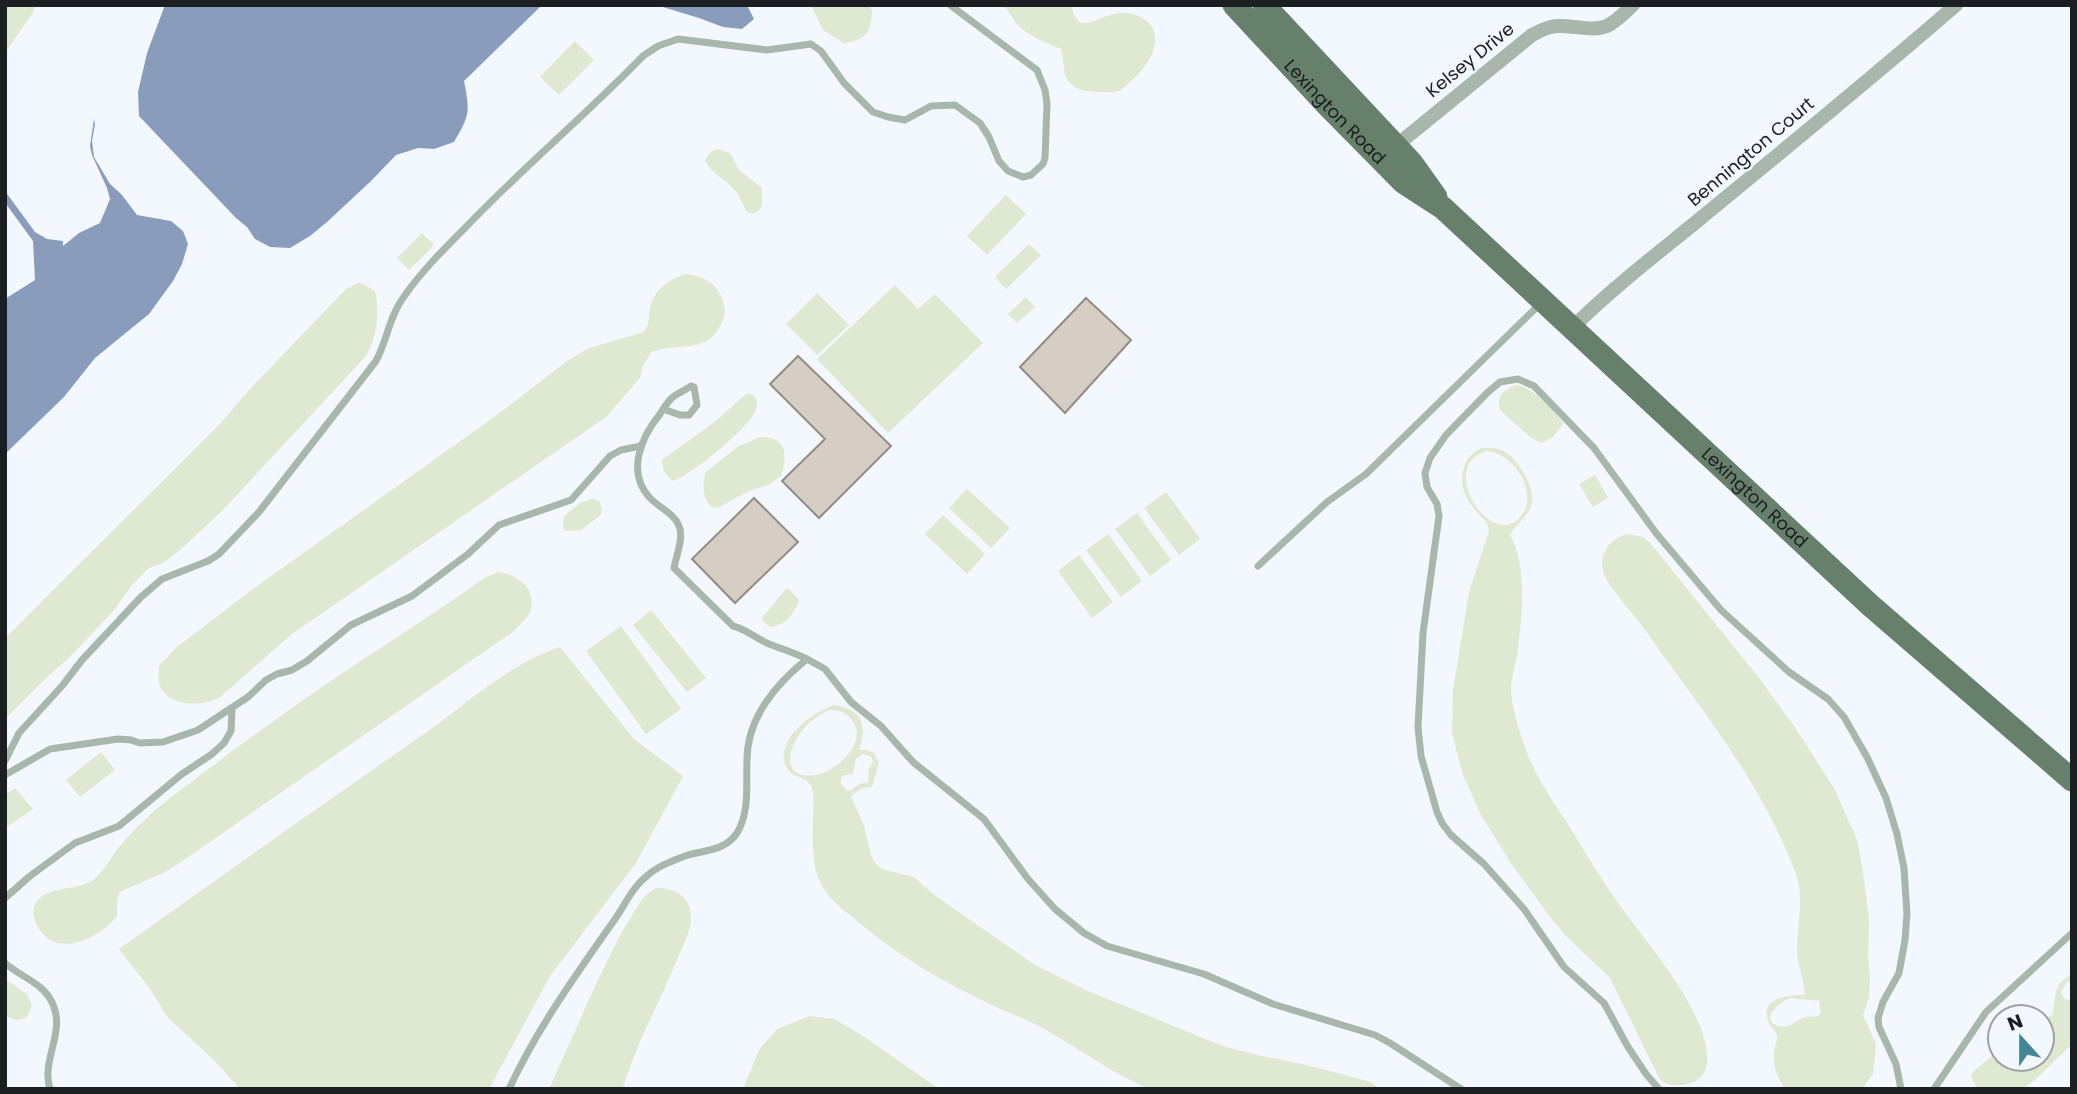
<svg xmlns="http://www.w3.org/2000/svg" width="2077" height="1094" font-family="Poppins,sans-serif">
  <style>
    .green { fill: #dfe8d0; fill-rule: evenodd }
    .water { fill: #899cbb }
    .building { fill: #d6cdc4; stroke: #948b83; stroke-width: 2 }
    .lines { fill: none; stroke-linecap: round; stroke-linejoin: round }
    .lane { stroke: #a8b6ab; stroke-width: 7 }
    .street { stroke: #a8b6ab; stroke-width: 14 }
    .primary { stroke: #66806c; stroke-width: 23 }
    .labels { text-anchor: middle; stroke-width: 5; stroke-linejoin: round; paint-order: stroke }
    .street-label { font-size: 18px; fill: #1c1f22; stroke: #f3f8fe }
  </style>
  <rect width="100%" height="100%" fill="#f3f8fe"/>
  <g class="green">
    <path d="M5 5H35L33 12 5 53Z"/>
    <path d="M811 5H868L872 10C871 32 867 40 844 43L823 30Z"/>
    <path d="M1003 5H1071L1074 15 1080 23C1097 25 1110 8 1132 14 1171 24 1154 63 1131 81 1127 84 1125 88 1119 91 1111 93 1105 92 1098 92 1089 91 1078 91 1072 85 1061 75 1065 61 1061 49 1047 43 1026 35 1016 23 1011 17 1009 10 1003 5Z"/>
    <path d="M575 41 594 60 559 95 540 77Z"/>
    <path d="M717 149 730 153 739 170 762 188V206L756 213H748C743 207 742 200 737 193 728 180 712 175 705 161 707 155 710 152 717 149Z"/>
    <path d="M1006 195 1026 214 987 255 967 236Z"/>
    <path d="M422 233 434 245 409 270 397 258Z"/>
    <path d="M1029 244 1041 255 1006 289 995 277Z"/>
    <path d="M686 274C702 276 714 281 721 296 725 304 726 313 722 322 709 355 677 342 651 352L643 366 640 378 606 417 292 634 219 698C202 707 165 707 159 683 158 678 159 671 159 666L177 647 253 589 501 412 567 361 589 348 644 332C650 324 648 318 650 309 653 290 669 279 686 274Z"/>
    <path d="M358 283 363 284 375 291C380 313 377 336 366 356L222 511 180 550 163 563 149 568 132 585 116 608 70 657 47 677 5 719V638L219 425 248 391 346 289Z"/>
    <path d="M895 285 918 309 935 294 983 343 888 433 817 359Z"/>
    <path d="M817 293 849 325 817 355 786 324Z"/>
    <path d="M1026 297 1035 307 1017 323 1008 314Z"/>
    <path d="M1515 385C1531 386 1554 409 1563 424L1553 437 1542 443 1530 437 1500 410C1496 396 1503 391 1515 385Z"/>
    <path d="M747 393 754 395C757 400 758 405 756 410 749 428 691 475 673 481 665 475 663 471 662 460L716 421Z"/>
    <path d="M760 437C787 436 788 456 781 476L769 485 751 490 719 507 713 508C701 498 703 487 705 473L737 447Z"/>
    <path d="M1482 448C1489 447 1497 448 1504 451 1518 459 1535 487 1532 503 1529 517 1516 523 1510 535 1528 566 1522 621 1517 655 1515 667 1511 679 1511 691 1512 709 1521 736 1527 753 1537 779 1554 803 1569 826 1587 855 1604 884 1624 911 1650 946 1683 985 1700 1026 1709 1049 1715 1081 1683 1085 1673 1086 1666 1085 1659 1078L1610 978 1567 937 1548 914 1512 865 1481 815 1463 775 1452 733 1453 690 1469 592 1489 531C1488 522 1484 520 1478 513 1466 501 1458 484 1464 468 1467 458 1473 451 1482 448ZM1487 451C1513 453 1540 493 1521 516 1492 553 1435 465 1487 451Z"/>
    <path d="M1595 475 1608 498 1593 507 1579 484Z"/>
    <path d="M967 489 1010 528 991 548 949 508Z"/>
    <path d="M1166 492 1200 539 1179 555 1144 508Z"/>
    <path d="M593 499 599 501 602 509 601 515 581 530 566 531 563 528 564 516 580 503Z"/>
    <path d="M1137 513 1171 560 1150 576 1115 529Z"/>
    <path d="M943 515 985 554 967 574 925 534Z"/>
    <path d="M1108 534 1142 581 1121 597 1086 550Z"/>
    <path d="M1628 534 1643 537 1651 544 1759 678 1794 726 1834 788 1857 840 1863 872 1869 921 1868 956 1870 981 1869 998 1863 1015 1876 1044 1873 1074 1862 1089H1785C1776 1075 1771 1063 1775 1047 1775 1045 1778 1038 1777 1036 1776 1031 1770 1026 1768 1021 1759 997 1790 995 1805 995 1804 982 1800 971 1798 959 1794 930 1806 903 1796 874 1762 783 1703 712 1648 634 1638 619 1609 588 1604 574 1597 555 1610 538 1628 534ZM1790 998 1819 1001 1821 1012 1818 1016C1814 1017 1810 1016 1806 1017 1797 1019 1790 1029 1779 1026 1758 1021 1780 1001 1790 998Z"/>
    <path d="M1079 555 1113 602 1092 618 1058 571Z"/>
    <path d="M498 572C516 574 536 587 531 609 529 617 520 624 514 631L181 862 163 873 122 891C114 897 118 907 117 916 98 940 52 961 36 923 33 916 32 909 36 903 48 884 77 892 93 880 105 871 110 857 120 846 134 829 151 813 169 799 225 756 282 714 341 674 389 642 438 611 486 577Z"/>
    <path d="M786 589H789L799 600C795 613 785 626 770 627L761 619Z"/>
    <path d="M651 610 706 678 687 692 633 625Z"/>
    <path d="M621 626 681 709 646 734 586 651Z"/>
    <path d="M560 647 634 739 683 776 636 863 550 976 489 1089H240L213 1059 168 1018 150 989 119 949C220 877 320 806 421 736 466 705 508 664 560 647Z"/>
    <path d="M834 705C862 709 868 725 859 750H867L874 753 879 763 872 787 862 788 851 796 864 826 871 855 875 863 882 869 914 877 933 894 1035 965 1088 991 1220 1045 1257 1055 1307 1065 1371 1082 1379 1089H1150C1112 1074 1079 1048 1044 1029 1029 1020 1012 1015 996 1007 947 984 902 959 861 924 849 914 835 905 826 892 810 871 813 840 813 815 813 806 815 792 810 784 805 776 793 778 788 770 770 743 812 712 834 705ZM831 710C841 710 848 714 853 722 868 744 835 772 815 775 767 781 797 719 831 710ZM862 754 871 756 873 762 868 771 869 782 859 784 852 790 847 791 841 784V779L844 775 853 774 856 759Z"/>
    <path d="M101 752 115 770 80 797 66 780Z"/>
    <path d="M15 788 33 809 5 828V795Z"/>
    <path d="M656 888C673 887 689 896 691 914 692 928 684 943 679 955 667 985 652 1014 639 1044 633 1058 628 1074 622 1089H549L597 982 619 937 641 901 646 895Z"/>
    <path d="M2072 967V982H2067L2061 992 2065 999 2072 1000V1044L2035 1080 2022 1089H1977L1971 1076 1974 1071 2000 1049V1059H2042V1021L2053 1014C2055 998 2054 984 2069 976Z"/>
    <path d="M5 979 27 994 32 1006 27 1017C18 1021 13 1021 5 1014Z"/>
    <path d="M809 1016 834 1019 860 1034 935 1086 936 1089H743L759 1050 777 1029Z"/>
  </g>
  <g class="water">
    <path d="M165 5H542L464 81C470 112 470 115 454 142L434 149 418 148 396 155 371 181 327 222 310 236 290 248 270 247 255 239 247 227 236 218 139 116 138 92 147 53Z"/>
    <path d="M656 5H747L754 19 742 29 723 27 699 18Z"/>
    <path d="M94 119 95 124 92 141 94 157 110 184 122 195 137 215 171 221 183 231 188 244 182 264 173 281 149 314 95 358 64 397 5 454V299L35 280 33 241 6 204 5 191 35 232 47 239 63 241V246L79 233 100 223 110 199 107 188 92 155 90 146Z"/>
  </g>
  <g class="building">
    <path d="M1086 298 1131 340 1065 413 1020 367Z"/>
    <path d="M798 356 891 446 819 518 782 481 825 439 770 384Z"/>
    <path d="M754 498 798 542 735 603 692 559Z"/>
  </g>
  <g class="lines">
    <g class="lane">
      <path d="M1258 566 1327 502 1366 474 1542 302"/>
      <path d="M807 659 825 669 851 702 881 726 913 762 984 819 1028 879 1055 909 1084 933 1107 946 1204 974 1273 1004 1375 1035 1390 1043 1461 1089"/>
      <path d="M5 761 19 733 62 686 82 660 141 597 162 579 208 561 219 554 259 512 376 361C387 341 389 317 403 298 420 273 442 251 463 230 521 169 585 116 643 56L658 46 678 39 767 50 811 44 821 51 844 83 873 112 888 117 905 120 931 106 955 105 980 123 989 137 999 161 1008 171 1023 177 1031 175 1043 164 1045 158 1047 104 1045 90 1037 70 950 5"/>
      <path d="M5 775 50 749 118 739 131 740 140 743 163 742 198 730 248 697 266 680 277 674 292 670 307 661 351 625 412 596 468 554 499 525 571 500 610 456 621 450 641 446"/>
      <path d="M5 898 30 876 75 843 119 826 182 774 212 754 224 743 231 731 232 708"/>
      <path d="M5 963C18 975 39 982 49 997 70 1029 40 1057 50 1089"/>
      <path d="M509 1089C537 1029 575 976 613 922 625 906 631 888 648 875 658 866 672 861 685 856 704 850 725 851 737 833 750 812 746 783 747 760 747 718 776 684 807 659 795 653 782 649 769 644 757 639 746 629 733 626L674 568C676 556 684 538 679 526 674 513 658 507 649 497 626 471 642 436 660 414 664 408 667 402 673 397 679 392 686 390 691 386L694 387 697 405 689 415H680L663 409"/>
      <path d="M1659 1089 1646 1074 1628 1047 1604 1003 1564 967 1524 909 1484 864 1451 835 1442 823 1437 812 1421 756 1418 727 1423 633 1439 516 1437 504 1427 487 1425 473 1430 458 1446 435 1487 393 1500 382 1518 379 1534 386 1594 448 1656 533 1721 610 1789 672 1828 699 1844 717 1867 757 1886 798 1897 834 1904 868 1907 914 1905 940 1899 973 1883 1002 1878 1018 1879 1027 1896 1064 1901 1089"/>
      <path d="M1934 1089 1986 1012 2072 933"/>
    </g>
    <g class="street">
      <path d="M1392 149 1532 35C1540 31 1548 26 1557 26 1573 25 1592 32 1607 26 1617 21 1625 12 1633 5"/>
      <path d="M1571 329C1611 289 1657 254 1701 218 1786 148 1872 78 1956 5"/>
    </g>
    <g class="primary">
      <path id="s1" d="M1234 5 1327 105 1403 182 1443 208 1870 605 2072 780"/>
      <path d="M1264 5 1411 162 1436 197"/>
    </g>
  </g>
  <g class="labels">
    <g class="street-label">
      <text transform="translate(1470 60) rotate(-39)" y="6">Kelsey Drive</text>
      <text dy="6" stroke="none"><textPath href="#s1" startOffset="147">Lexington Road</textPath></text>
      <text transform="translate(1751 152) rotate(-40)" y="6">Bennington Court</text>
      <text dy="6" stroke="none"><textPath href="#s1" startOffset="718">Lexington Road</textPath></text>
    </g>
  </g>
  <rect width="2077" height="1094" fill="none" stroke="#1c1f22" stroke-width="14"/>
  <g transform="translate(2021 1038) rotate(339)"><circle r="33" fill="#f3f8fe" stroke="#9da1a6" stroke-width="2"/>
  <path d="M0-5L12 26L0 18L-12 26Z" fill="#438994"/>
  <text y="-10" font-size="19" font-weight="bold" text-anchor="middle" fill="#1c1f22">N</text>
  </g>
</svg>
